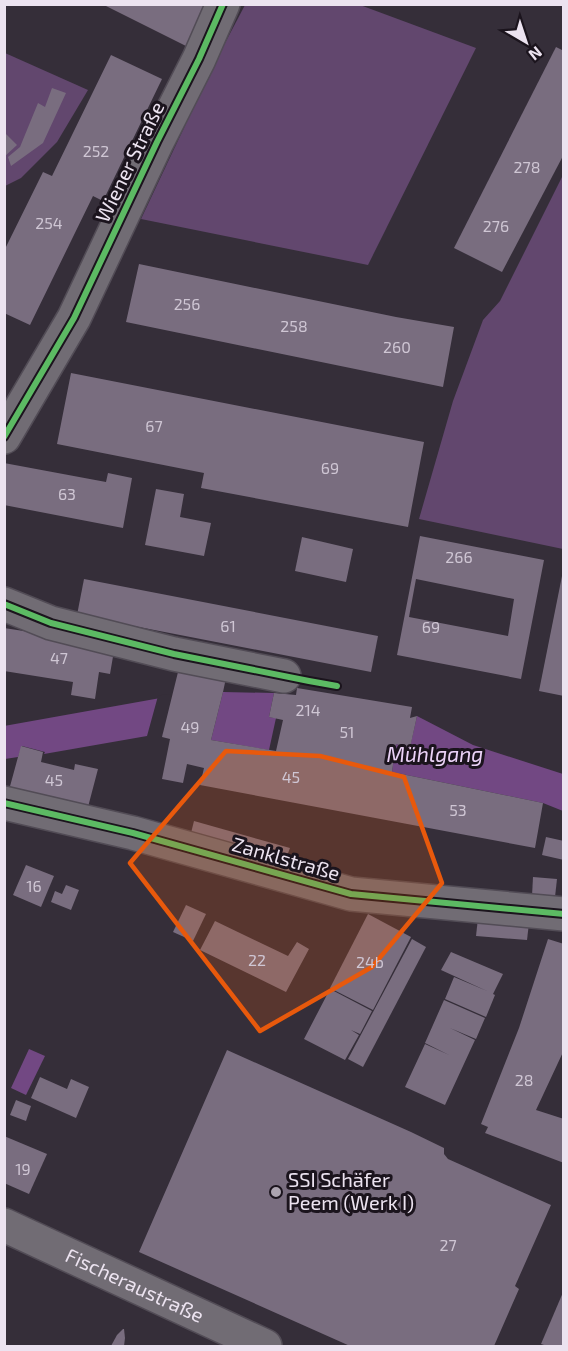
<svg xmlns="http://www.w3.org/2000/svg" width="568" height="1351" font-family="'Exo 2',sans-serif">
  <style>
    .green { fill: #62476e }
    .water { fill: #724883 }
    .pier { fill: #352e39 }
    .building { fill: #796d7f; fill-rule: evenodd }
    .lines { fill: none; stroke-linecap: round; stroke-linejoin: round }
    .minor-casing { stroke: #524c56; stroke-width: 36 }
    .minor { stroke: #716c74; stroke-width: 33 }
    .cycleway-casing { stroke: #1b141d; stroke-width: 10 }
    .cycleway { stroke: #5cba63; stroke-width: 6 }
    .marked { fill: #e8590c; fill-opacity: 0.2; stroke: #e8590c; stroke-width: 4.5; stroke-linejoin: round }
    .poi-dot { fill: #aca4b0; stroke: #1b141d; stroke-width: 2 }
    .labels { text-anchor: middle; stroke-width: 6; stroke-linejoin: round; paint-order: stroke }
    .number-label { font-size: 16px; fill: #cfc6d4 }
    .street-label { font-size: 20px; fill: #ece3f0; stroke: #1b141d }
    .poi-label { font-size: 20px; fill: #ece3f0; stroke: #1b141d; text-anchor: start }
    .water-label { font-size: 21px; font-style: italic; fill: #ebd2f7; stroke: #1b141d }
  </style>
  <rect width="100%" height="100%" fill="#352e39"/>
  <g class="green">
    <path d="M245 5H360L476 48 368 265 141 219 215 62Z"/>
    <path d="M5 53 88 90 57 142 21 178 5 186Z"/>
    <path d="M563 175 564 549H563L419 519 453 401 483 320 500 301Z"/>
  </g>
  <g class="water">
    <path d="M223 692 274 693 269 717 276 718 269 750 211 740Z"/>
    <path d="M166 697 162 737 147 736 44 754 45 752 22 746 18 757 5 759 4 726Z"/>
    <path d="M417 716 473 745 563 774V811L543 803 392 772 396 744 410 747Z"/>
    <path d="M29 1049 45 1056 26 1095 11 1088Z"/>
  </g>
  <path class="pier" d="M165 694 172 695 162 737 165 738 163 740H155L147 736 158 696Z"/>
  <g class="building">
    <path d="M102 4H209L188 47Z"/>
    <path d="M556 47 564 51V154L502 272 454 248Z"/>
    <path d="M111 55 162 79 103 201 93 196 30 325 4 313V251L43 172 52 176Z"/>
    <path d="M52 88 66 93 43 143 11 166 8 157 20 147 38 103 45 107Z"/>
    <path d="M4 132 17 145 4 157Z"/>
    <path d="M139 264 396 317 454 327 443 387 126 322Z"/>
    <path d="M71 373 424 442 408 527 201 488 204 473 57 444Z"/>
    <path d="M4 463 106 482 108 473 132 478 123 528 4 505Z"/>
    <path d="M156 489 184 494 180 517 211 523 204 556 145 545Z"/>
    <path d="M420 536 544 560 521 679 397 655ZM416 579 514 599 508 636 409 617Z"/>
    <path d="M302 537 353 549 346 582 295 571Z"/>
    <path d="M562 576H564V696L539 691Z"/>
    <path d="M84 579 378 636 371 672 77 615Z"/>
    <path d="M4 628 115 645 110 674 99 672 95 699 71 695 73 682 4 671Z"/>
    <path d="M179 668 226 678 223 692 211 740 276 751 283 720 269 717 274 693 296 695 297 688 412 707 410 718 417 716 410 748 396 744 392 772 543 803 535 848 200 785 204 768 187 764 183 783 162 779 170 739 162 737Z"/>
    <path d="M21 746 43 752 41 762 74 770 75 764 98 769 88 807 9 790Z"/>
    <path d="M194 821 290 848 284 864 190 837Z"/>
    <path d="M546 837 564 841V860L542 855Z"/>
    <path d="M26 865 54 876 41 907 13 895Z"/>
    <path d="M533 877 557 879 555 897 532 896Z"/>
    <path d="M66 885 79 890 71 910 51 902 55 891 62 894Z"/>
    <path d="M186 905 206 914 193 941 173 932Z"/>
    <path d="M368 914 411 937 373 1010 330 988Z"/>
    <path d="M478 918 529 923 527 940 476 936Z"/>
    <path d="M215 921 288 956 297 942 309 949 286 992 200 950Z"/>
    <path d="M412 939 426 947 363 1067 348 1059Z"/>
    <path d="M548 939 564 944V1050L536 1110 564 1119V1163L485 1133 488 1127 481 1124 519 1028Z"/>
    <path d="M451 952 503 974 493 994 495 995 486 1017 445 999 454 977 487 991 441 970Z"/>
    <path d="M330 989 372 1011 360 1034 351 1030 359 1035 345 1060 304 1039Z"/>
    <path d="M444 1000 485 1018 476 1039 450 1028 475 1040 445 1105 405 1087 425 1044 449 1055 425 1043Z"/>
    <path d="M227 1050 411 1132 444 1148V1154L448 1159 551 1205 515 1286 519 1289 494 1346H350L139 1252Z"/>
    <path d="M40 1077 67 1089 71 1079 89 1087 76 1118 31 1098Z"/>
    <path d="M16 1100 31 1106 26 1121 10 1115Z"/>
    <path d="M4 1136 47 1154 29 1194 4 1183Z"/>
    <path d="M564 1290V1346H547L541 1344Z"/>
    <path d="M123 1329H124L125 1338 124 1346H111L117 1335Z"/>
  </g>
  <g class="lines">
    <g class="minor-casing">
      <g id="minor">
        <path d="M4 437 74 318 157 142 199 59 223 4"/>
        <path d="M4 604 51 623 174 654 284 676"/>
        <path d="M4 803 133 833 351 894 564 914"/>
        <path id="s1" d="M4 1225 265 1346"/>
      </g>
    </g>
    <use href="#minor" class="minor"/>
    <g class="cycleway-casing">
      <g id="cycleway">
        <path d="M4 437 74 318 157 142 199 59 223 4"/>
        <path d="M4 604 51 623 174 654 309 681 337 686"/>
        <path d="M4 803 133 833 351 894 564 914"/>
      </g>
    </g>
    <use href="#cycleway" class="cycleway"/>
  </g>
  <path class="marked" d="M226 751 320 756 404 777 442 883 372 967 260 1031 130 863Z"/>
  <circle class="poi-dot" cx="276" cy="1192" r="6"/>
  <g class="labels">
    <g class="number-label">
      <text x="96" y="157">252</text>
      <text x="527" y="173">278</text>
      <text x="49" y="229">254</text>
      <text x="496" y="232">276</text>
      <text x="187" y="310">256</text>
      <text x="294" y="332">258</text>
      <text x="397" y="353">260</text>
      <text x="154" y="432">67</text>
      <text x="330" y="474">69</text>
      <text x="67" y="500">63</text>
      <text x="459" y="563">266</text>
      <text x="228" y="632">61</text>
      <text x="431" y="633">69</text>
      <text x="59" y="664">47</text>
      <text x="308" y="716">214</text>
      <text x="190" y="733">49</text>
      <text x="347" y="738">51</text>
      <text x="291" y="783">45</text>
      <text x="54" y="786">45</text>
      <text x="458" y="816">53</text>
      <text x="34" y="892">16</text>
      <text x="257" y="966">22</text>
      <text x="370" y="968">24b</text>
      <text x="524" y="1086">28</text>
      <text x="23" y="1175">19</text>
      <text x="448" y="1251">27</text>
    </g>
    <g class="street-label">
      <text transform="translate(130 162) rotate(-64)" y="7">Wiener Straße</text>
      <text transform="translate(286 859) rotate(16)" y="7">Zanklstraße</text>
      <text dy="7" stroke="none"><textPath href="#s1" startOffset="144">Fischeraustraße</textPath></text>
    </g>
    <g class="poi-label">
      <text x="288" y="1187">SSI Schäfer<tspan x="288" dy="23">Peem (Werk I)</tspan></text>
    </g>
    <g class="water-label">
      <text x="435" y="762">Mühlgang</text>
    </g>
  </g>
  <rect width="568" height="1351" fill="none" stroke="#ece3f0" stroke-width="12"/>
  <g transform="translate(526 42) rotate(141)" stroke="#1b141d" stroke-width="4.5" paint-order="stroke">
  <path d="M0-4.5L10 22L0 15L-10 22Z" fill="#ece3f0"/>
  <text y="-9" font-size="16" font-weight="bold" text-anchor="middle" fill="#ece3f0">N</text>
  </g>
</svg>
